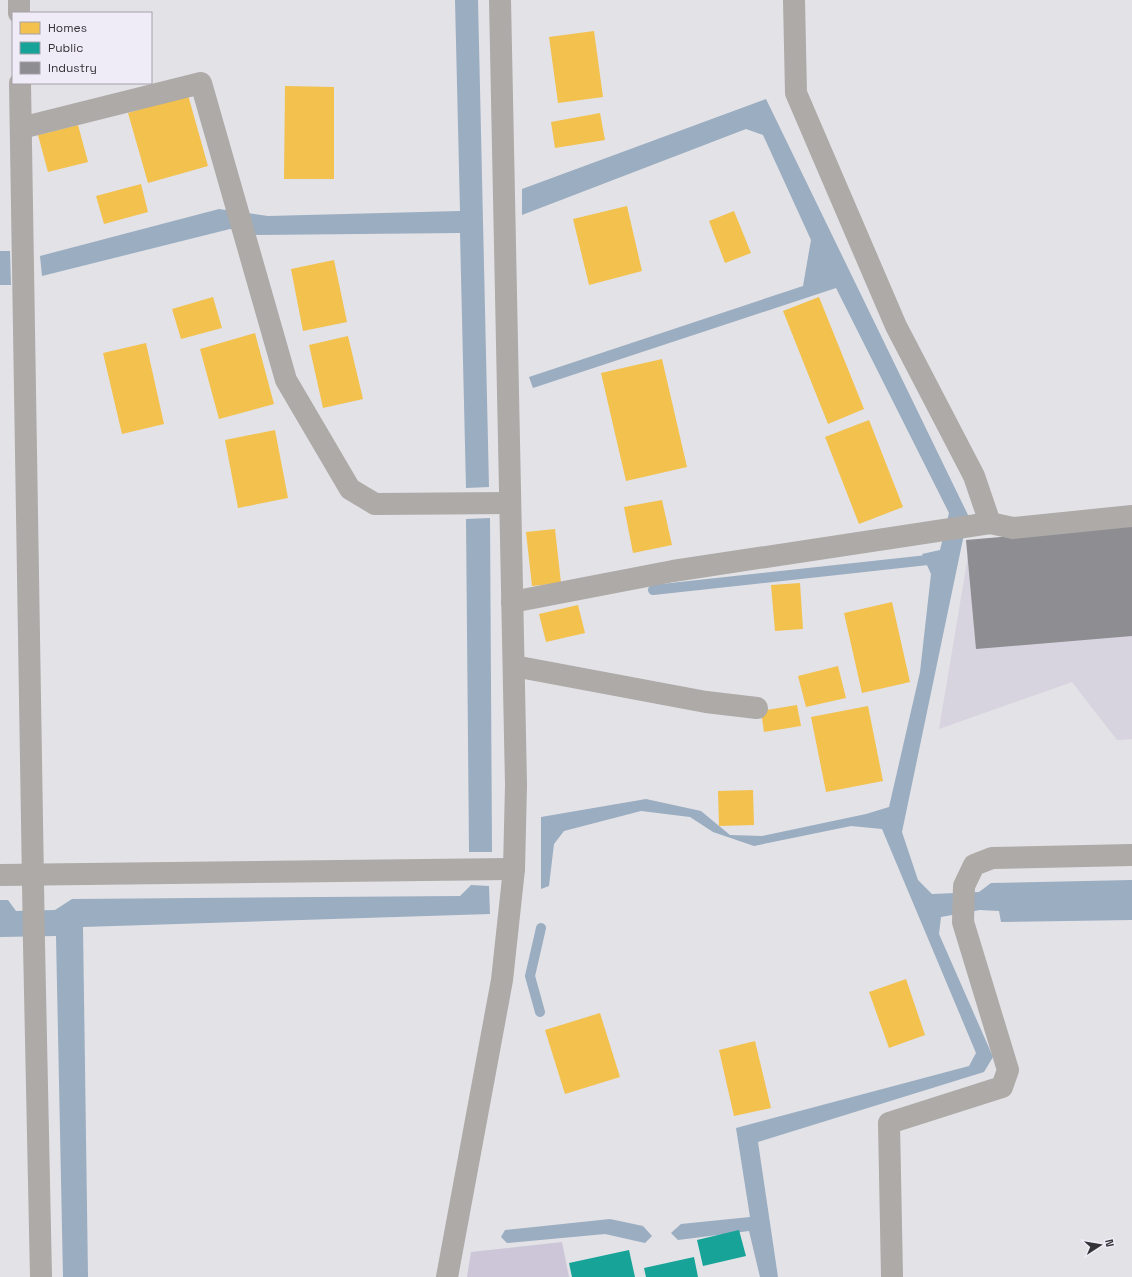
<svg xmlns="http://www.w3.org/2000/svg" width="1132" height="1277" font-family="'Space Grotesk',sans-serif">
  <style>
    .built { fill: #d7d3df }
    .green { fill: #ccc6d8 }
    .water { fill: #9aadc1 }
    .homes { fill: #f2c14e }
    .public { fill: #17a398 }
    .industry { fill: #8d8d92 }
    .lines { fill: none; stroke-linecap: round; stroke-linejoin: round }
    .stream { stroke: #9aadc1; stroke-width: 10 }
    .street { stroke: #adaaa7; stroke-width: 22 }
  </style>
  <rect width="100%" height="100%" fill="#e3e2e7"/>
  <path class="built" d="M1132 528V739L1117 740 1072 682 939 729 970 544Z"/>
  <path class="green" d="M562 1242 569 1277H467L471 1252Z"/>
  <g class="water">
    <path d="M455 0H478L489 487 466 488 460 233 257 235 230 229 42 276 40 256 219 209 268 216 460 211Z"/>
    <path d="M766 99 968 515 902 832 918 880 932 894 979 892 991 883 1132 880V920L1001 922 999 911 980 910 941 917 939 934 993 1057 984 1072 758 1142 778 1277H760L749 1231 678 1240 671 1233 681 1224 750 1217 736 1128 969 1066 976 1053 882 829 851 826 754 846 713 832 690 817 641 811 564 831 554 844 549 886 541 889V817L646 799 701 811 730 835 762 836 866 814 889 807 920 672 931 574 922 554 940 550 949 513 836 288 533 388 529 377 803 286 811 240 763 135 746 129 522 215V189Z"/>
    <path d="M0 251H10L11 285H0Z"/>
    <path d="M490 518 492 852H469L466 519Z"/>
    <path d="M471 885 489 886 490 914 83 927 88 1277H63L56 936 0 937V900H8L16 911 55 910 72 899 460 896Z"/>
    <path d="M610 1219 643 1226 652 1236 645 1243 605 1234 507 1243 501 1237 505 1230Z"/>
  </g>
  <g class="homes">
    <path d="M594 31 603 97 558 103 549 37Z"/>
    <path d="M285 86 334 87V179H284Z"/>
    <path d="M188 95 208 166 148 183 128 113Z"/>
    <path d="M600 113 605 140 555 148 551 122Z"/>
    <path d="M78 125 88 162 48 172 38 135Z"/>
    <path d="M141 184 148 212 104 224 96 196Z"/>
    <path d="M627 206 642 271 589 285 573 219Z"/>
    <path d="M734 211 751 253 725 263 709 221Z"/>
    <path d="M334 260 347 322 303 331 291 269Z"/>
    <path d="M213 297 222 328 181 339 172 309Z"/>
    <path d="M819 297 864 409 828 424 783 311Z"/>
    <path d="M255 333 274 404 219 419 200 349Z"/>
    <path d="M348 336 363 399 323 408 309 345Z"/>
    <path d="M146 343 164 424 122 434 103 353Z"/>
    <path d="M662 359 687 467 626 481 601 373Z"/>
    <path d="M869 420 903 507 859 524 825 437Z"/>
    <path d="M275 430 288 498 238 508 225 440Z"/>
    <path d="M662 500 672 545 633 553 624 507Z"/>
    <path d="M555 529 561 583 532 586 526 532Z"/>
    <path d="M800 583 803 629 775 631 771 585Z"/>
    <path d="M892 602 910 682 862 693 844 613Z"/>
    <path d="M578 605 585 633 546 642 539 614Z"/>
    <path d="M838 666 846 698 806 707 798 676Z"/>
    <path d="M797 705 801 726 764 732 761 711Z"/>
    <path d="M868 706 883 781 826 792 811 717Z"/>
    <path d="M753 790 754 825 719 826 718 791Z"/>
    <path d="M906 979 925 1035 889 1048 869 992Z"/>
    <path d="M600 1013 620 1077 565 1094 545 1030Z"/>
    <path d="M755 1041 771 1108 734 1116 719 1050Z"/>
  </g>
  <g class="public">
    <path d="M739 1230 746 1256 703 1266 697 1240Z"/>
    <path d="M629 1250 635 1277H572L569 1263Z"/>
    <path d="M694 1257 698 1277H646L644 1268Z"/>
  </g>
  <path class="industry" d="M1132 526V636L976 649 966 540Z"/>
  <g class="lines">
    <g class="stream">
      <path d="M653 590 937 559"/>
      <path d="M540 1012 530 976 541 928"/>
    </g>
    <g class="street">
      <path d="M19 0V13"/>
      <path d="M794 0 796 93 896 326 974 476 990 523 1013 528 1132 516"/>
      <path d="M20 83 34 944 41 1277"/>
      <path d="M21 128 201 83 286 380 350 489 375 504 510 503"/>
      <path d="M512 602 673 571 990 523"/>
      <path d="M514 666 706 702 757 708"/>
      <path d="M0 875 514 869"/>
      <path d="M447 1277 502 980 514 869 516 785 500 0"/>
      <path d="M892 1277 889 1123 1002 1087 1008 1070 963 922 964 886 974 865 992 858 1132 855"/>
    </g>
  </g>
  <rect x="12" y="12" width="140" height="72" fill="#f0ecf7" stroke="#a5a2aa"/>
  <rect x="20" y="22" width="20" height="12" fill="#f2c14e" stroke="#a5a2aa"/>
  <text x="48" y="32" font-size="12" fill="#343337">Homes</text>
  <rect x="20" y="42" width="20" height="12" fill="#17a398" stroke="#a5a2aa"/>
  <text x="48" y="52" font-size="12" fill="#343337">Public</text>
  <rect x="20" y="62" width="20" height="12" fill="#8d8d92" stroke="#a5a2aa"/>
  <text x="48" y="72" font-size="12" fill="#343337">Industry</text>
  <g transform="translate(1100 1245) rotate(78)" stroke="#f0ecf7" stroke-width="3" paint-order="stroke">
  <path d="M0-3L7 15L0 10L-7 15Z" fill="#343337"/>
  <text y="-6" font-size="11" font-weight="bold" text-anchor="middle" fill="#343337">N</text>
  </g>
</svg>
